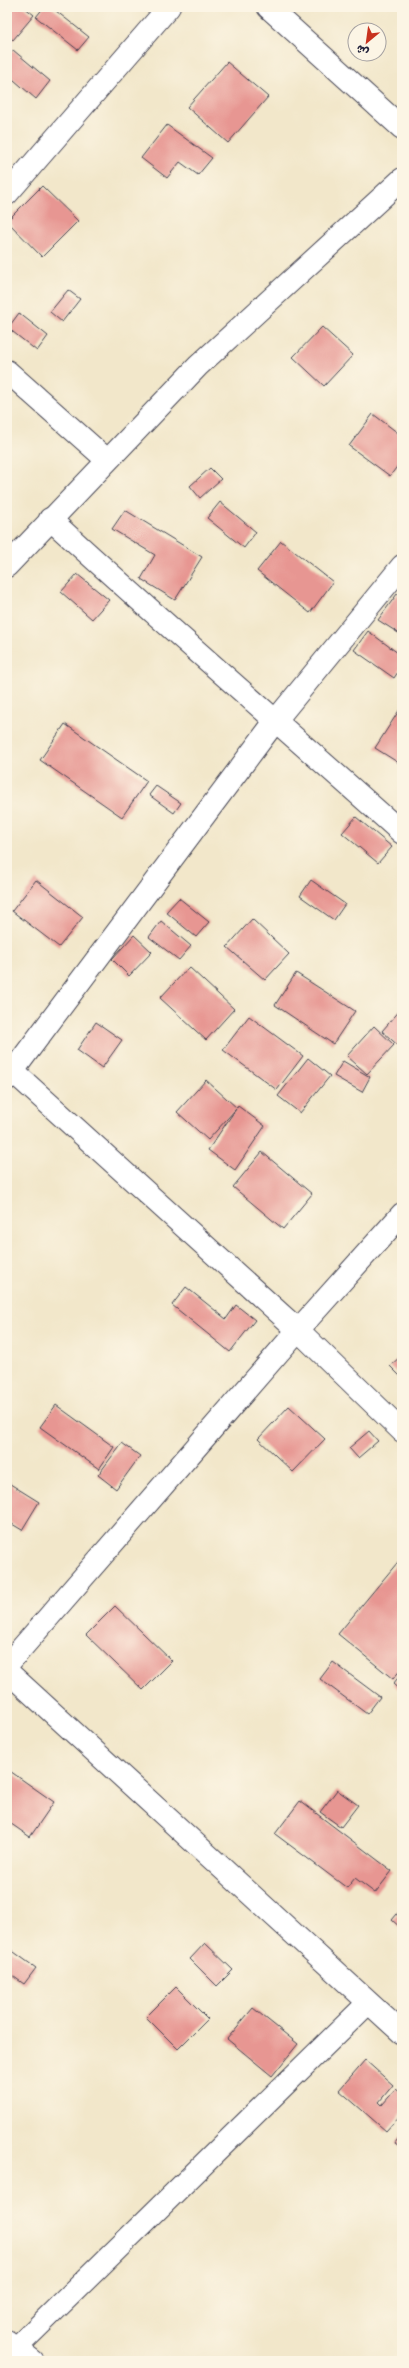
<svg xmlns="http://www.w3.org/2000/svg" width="409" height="2368" font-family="'Balsamiq Sans','Playpen Sans Arabic',sans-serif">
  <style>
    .building { fill: #e79692 }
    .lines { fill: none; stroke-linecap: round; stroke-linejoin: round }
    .minor-casing { stroke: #414050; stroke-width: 24 }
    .minor { stroke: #fff; stroke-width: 22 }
  </style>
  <rect width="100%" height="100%" fill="#fcf5e5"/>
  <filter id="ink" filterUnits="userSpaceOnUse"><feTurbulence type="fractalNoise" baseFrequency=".025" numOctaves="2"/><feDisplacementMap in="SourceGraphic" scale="8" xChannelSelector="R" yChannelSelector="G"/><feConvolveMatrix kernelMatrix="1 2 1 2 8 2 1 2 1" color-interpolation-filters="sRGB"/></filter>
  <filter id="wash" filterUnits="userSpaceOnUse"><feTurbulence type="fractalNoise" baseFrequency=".012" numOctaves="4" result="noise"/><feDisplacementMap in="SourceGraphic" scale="16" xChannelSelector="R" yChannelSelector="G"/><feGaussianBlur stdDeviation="0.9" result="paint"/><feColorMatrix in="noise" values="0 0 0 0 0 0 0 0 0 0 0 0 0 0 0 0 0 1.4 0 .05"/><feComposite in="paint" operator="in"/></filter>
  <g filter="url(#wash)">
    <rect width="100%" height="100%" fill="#f2e7ca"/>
    <g id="blocks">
      <g class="building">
        <path d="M10 7H24L34 15 13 40 7 35V11Z"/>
        <path d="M44 7H51L89 37 78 50 36 17Z"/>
        <path d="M13 50 50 81 36 99 7 74V57Z"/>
        <path d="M227 62 268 97 228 143 187 107Z"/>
        <path d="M167 125 212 158 198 175 180 162 167 178 141 158Z"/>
        <path d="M42 186 78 221 42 257 7 221Z"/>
        <path d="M68 290 80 299 62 322 50 312Z"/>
        <path d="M19 313 48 336 37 351 8 328Z"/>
        <path d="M322 327 353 355 324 386 293 357Z"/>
        <path d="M373 414 402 436V460L390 476 349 446Z"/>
        <path d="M210 468 221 479 200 498 190 486Z"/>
        <path d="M220 502 256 532 244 548 207 518Z"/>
        <path d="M125 510 202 557 175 600 141 579 155 555 112 529Z"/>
        <path d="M281 541 333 582 310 613 257 571Z"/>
        <path d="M77 574 109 600 92 619 61 592Z"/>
        <path d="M397 594 402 597V631L400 634 378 620Z"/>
        <path d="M368 631 402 656V666L394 678 354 650Z"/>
        <path d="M400 709 402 710V765L375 748Z"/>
        <path d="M65 724 147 781 122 817 40 760Z"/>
        <path d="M156 786 181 803 174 813 149 795Z"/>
        <path d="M356 817 392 847 378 863 342 833Z"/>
        <path d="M36 880 83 917 59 947 12 911Z"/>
        <path d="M311 880 345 904 334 920 300 896Z"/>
        <path d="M179 898 209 922 196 937 166 912Z"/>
        <path d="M252 919 289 954 265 980 227 947Z"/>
        <path d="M161 921 191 946 179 960 149 937Z"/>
        <path d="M134 935 152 952 129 976 112 959Z"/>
        <path d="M189 967 234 1009 206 1040 160 998Z"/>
        <path d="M296 973 355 1011 333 1044 275 1005Z"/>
        <path d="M402 1008V1049L382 1031Z"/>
        <path d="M249 1016 303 1056 277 1090 223 1050Z"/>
        <path d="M96 1022 122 1040 102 1068 77 1050Z"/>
        <path d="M374 1026 394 1045 367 1074 347 1056Z"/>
        <path d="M308 1058 330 1076 300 1113 278 1096Z"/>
        <path d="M343 1061 370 1077 362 1092 334 1076Z"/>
        <path d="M206 1080 237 1108 238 1106 265 1126 235 1170 208 1150 236 1109 208 1140 177 1112Z"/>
        <path d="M262 1152 312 1194 283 1229 233 1187Z"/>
        <path d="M186 1287 226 1319 236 1305 255 1320 230 1352 172 1305Z"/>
        <path d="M402 1355V1378L390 1366Z"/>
        <path d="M56 1405 114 1447 99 1469 40 1427Z"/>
        <path d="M289 1406 325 1439 293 1472 258 1439Z"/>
        <path d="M369 1431 378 1441 358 1458 349 1448Z"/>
        <path d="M122 1443 140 1456 116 1489 98 1475Z"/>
        <path d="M7 1482 39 1502 22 1530 7 1521Z"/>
        <path d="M402 1557V1668L393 1679 338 1634Z"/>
        <path d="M115 1606 172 1661 143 1690 86 1635Z"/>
        <path d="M333 1662 380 1697 367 1714 320 1679Z"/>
        <path d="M402 1673V1692L393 1684Z"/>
        <path d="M7 1769 54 1802 30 1837 7 1821Z"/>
        <path d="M337 1790 358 1805 341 1827 320 1812Z"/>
        <path d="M300 1801 392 1871 375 1893 355 1878 347 1888 275 1834Z"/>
        <path d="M402 1908V1929L392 1920Z"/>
        <path d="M205 1943 233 1970 217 1986 190 1959Z"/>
        <path d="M7 1947 36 1968 24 1984 7 1972Z"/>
        <path d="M176 1987 208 2019 178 2049 146 2017Z"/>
        <path d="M253 2008 298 2044 272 2076 227 2039Z"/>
        <path d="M365 2060 393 2085 379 2102 382 2105 396 2089 402 2094V2113L386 2131 339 2090Z"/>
        <path d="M402 2133V2148L395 2143Z"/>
      </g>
    </g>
  </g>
  <g filter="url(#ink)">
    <use href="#blocks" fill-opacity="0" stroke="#414050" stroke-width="1"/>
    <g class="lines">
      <g class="minor-casing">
        <g id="minor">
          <path d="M268 7 402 128"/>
          <path d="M7 194 169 7"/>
          <path d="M7 371 107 460"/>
          <path d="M50 519C166 626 285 728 402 833"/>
          <path d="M7 566 198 366 402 179"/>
          <path d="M7 1066 298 1330 402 1431"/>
          <path d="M7 1079 276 720 402 566"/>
          <path d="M7 1665 298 1330 402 1214"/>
          <path d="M7 1671 402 2033"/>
          <path d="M7 2341 33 2361"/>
          <path d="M7 2357 368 2003"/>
        </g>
      </g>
      <use href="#minor" class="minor"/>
    </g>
  </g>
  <rect width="409" height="2368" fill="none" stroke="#fcf5e5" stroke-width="24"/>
  <g transform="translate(367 42) rotate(209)"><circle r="19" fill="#fcf5e5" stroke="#a5a1a1"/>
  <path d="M0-3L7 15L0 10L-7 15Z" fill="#c8321e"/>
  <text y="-6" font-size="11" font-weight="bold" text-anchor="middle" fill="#22223b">ش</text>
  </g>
</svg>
